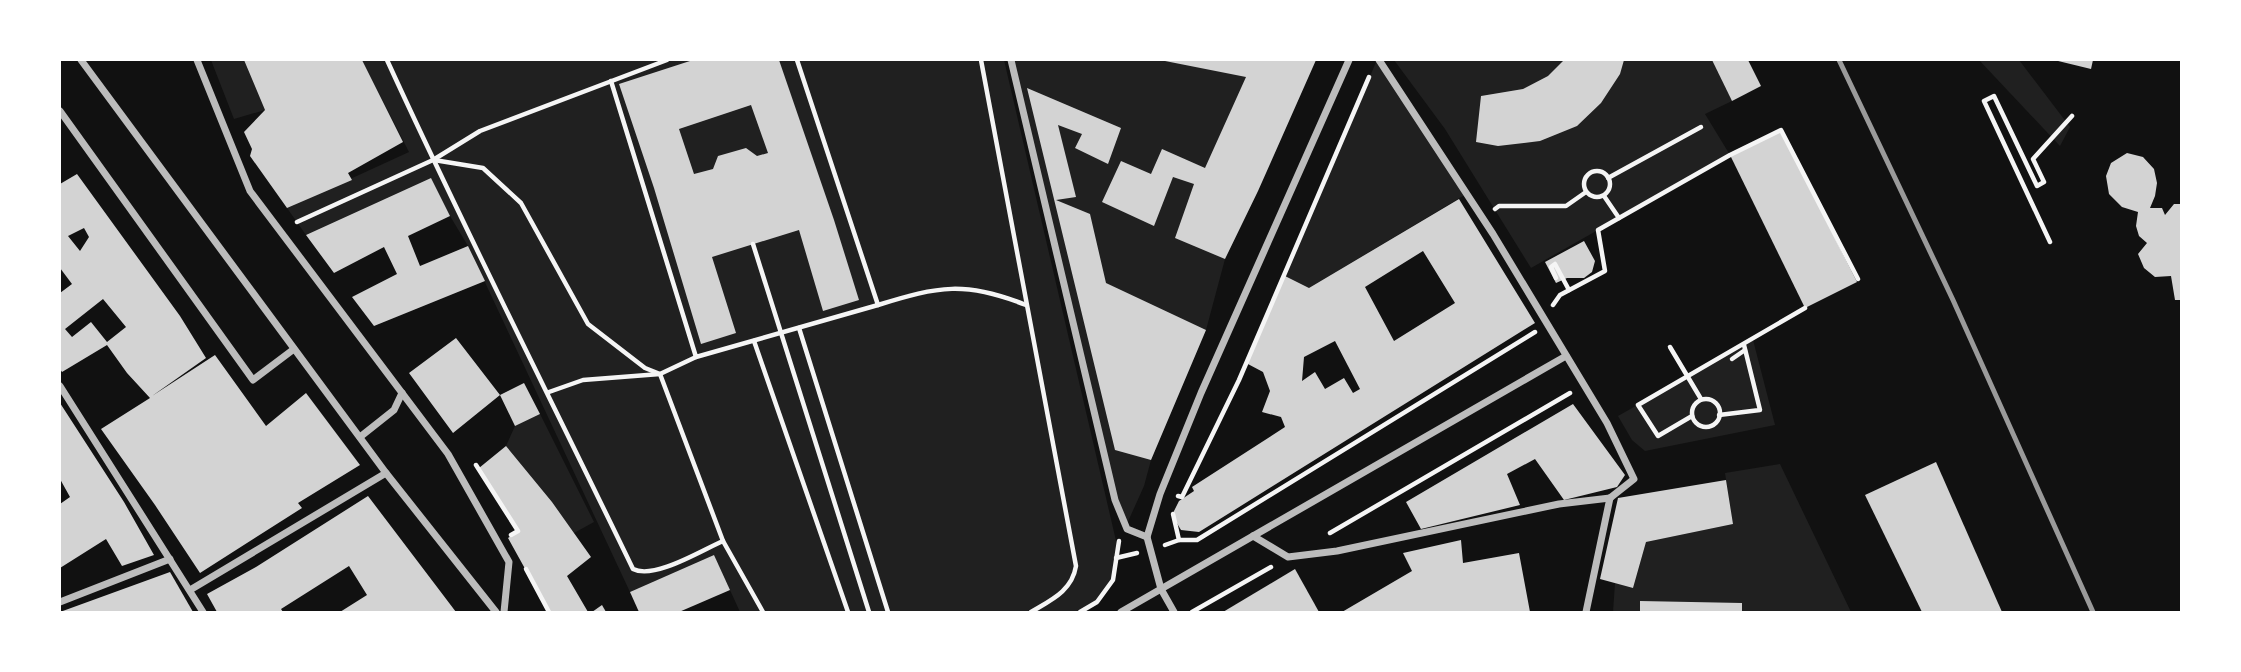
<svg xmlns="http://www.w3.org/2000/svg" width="2241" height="672" font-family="'Archivo Narrow',sans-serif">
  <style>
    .green { fill: #202020 }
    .building { fill: #d3d3d3; fill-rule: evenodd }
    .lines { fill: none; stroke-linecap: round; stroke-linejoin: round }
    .path { stroke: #f5f5f5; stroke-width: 4.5 }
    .minor { stroke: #bcbcbc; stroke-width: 7 }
    .rail { stroke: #9a9a9a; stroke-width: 5 }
  </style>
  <rect width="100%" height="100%" fill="#111"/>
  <g class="green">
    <path d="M211 60H244L265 110 234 119Z"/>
    <path d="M362 60H1004L1117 545C1113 581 1112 593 1080 612H740L714 555 630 592 468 246 450 216 431 178 306 235 287 208 409 152Z"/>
    <path d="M1011 60H1316L1258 191 1225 259 1206 330 1151 460 1144 486 1126 526 1115 500Z"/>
    <path d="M1377 60 1468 193 1309 288 1285 276Z"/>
    <path d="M1394 60H1712L1732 101 1705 114 1730 155 1531 268 1445 129Z"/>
    <path d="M1979 60H2019L2070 127 2060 146Z"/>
    <path d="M1753 340 1775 425 1645 451 1632 440 1618 416Z"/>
    <path d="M540 414 594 522 574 533 552 502 506 446 515 426Z"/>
    <path d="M1780 464 1851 612H1613L1615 583 1633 588 1646 542 1733 524 1725 473Z"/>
  </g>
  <g class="building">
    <path d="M244 60H362L403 142 348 173 352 180 287 208 250 156 252 149 244 132 265 110Z"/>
    <path d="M693 60H779L834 220 859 300 823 311 799 230 712 257 736 333 701 344 654 188 619 84ZM751 105 768 153 757 156 746 148 718 156 713 169 694 174 679 129Z"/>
    <path d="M1160 60H1316L1258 191 1225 259 1175 238 1194 184 1173 177 1154 226 1102 202 1121 161 1151 174 1162 149 1205 168 1246 77Z"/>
    <path d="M1564 60H1624L1620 74 1601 103 1577 126 1540 141 1498 146 1476 142 1481 96 1523 89 1548 76Z"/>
    <path d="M1712 60H1748L1761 86 1732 101Z"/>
    <path d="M2054 60H2093L2091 69Z"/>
    <path d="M1027 88 1121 128 1108 164 1075 148 1082 134 1058 125 1076 197 1056 200 1090 214 1106 283 1206 330 1151 460 1115 450Z"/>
    <path d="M1781 130 1857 282 1805 308 1730 155Z"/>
    <path d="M2127 153 2143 157 2154 169 2157 183 2155 196 2150 208H2162L2165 215 2174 204H2181V300H2175L2171 276 2155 277 2144 268 2138 254 2147 243 2139 236 2136 226 2138 212 2122 207 2109 194 2106 176 2111 163Z"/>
    <path d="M77 174 180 316 206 358 152 396 215 355 266 426 306 393 360 465 298 503 302 508 200 573 155 505 101 429 150 398 127 373 107 345 62 372 60 369V293L72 284 60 268V184ZM84 228 89 237 80 251 68 236ZM103 299 126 327 107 342 91 322 72 337 65 329Z"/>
    <path d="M431 178 450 216 408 236 420 266 468 246 485 281 374 326 352 297 397 274 384 247 334 273 306 235Z"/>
    <path d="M1459 199 1535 323 1199 532 1181 530 1172 515 1179 501 1194 491 1192 487 1285 427 1281 417 1262 412 1270 391 1263 372 1246 363 1285 276 1309 288ZM1423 251 1455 303 1394 341 1365 287ZM1335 341 1360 389 1353 393 1344 378 1325 389 1315 372 1302 381 1304 357Z"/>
    <path d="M1584 241 1595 261 1592 272 1584 278H1567L1556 283 1545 262Z"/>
    <path d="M456 338 500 395 524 383 540 414 515 426 500 395 453 433 409 373Z"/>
    <path d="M60 403 124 502 154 555 122 566 106 539 60 568V504L70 497 60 479Z"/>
    <path d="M1573 404 1625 475 1617 487 1564 500 1535 459 1507 474 1520 505 1421 529 1406 502Z"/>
    <path d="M506 446 552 502 591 557 567 576 588 612H549L508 538 518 531 479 468Z"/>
    <path d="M1936 462 2002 612H1922L1865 495Z"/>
    <path d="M1726 480 1733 524 1646 542 1633 588 1600 579 1618 498Z"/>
    <path d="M368 496 456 612H340L367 595 349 566 281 609 283 612H217L207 594 256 567Z"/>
    <path d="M1461 540 1463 563 1519 553 1530 612H1342L1412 571 1403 553Z"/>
    <path d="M714 555 730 590 679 612H639L630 592Z"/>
    <path d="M1295 569 1319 612H1223Z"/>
    <path d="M170 572 193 612H60Z"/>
    <path d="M1640 601 1742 603V612H1640Z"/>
    <path d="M602 605 606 612H592Z"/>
  </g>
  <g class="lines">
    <g class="path">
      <path d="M387 60C465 231 551 399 633 569 654 580 702 550 723 541"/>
      <path d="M981 60 1076 566C1072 591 1051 600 1031 612"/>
      <path d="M611 81 696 357 878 305 797 60"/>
      <path d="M434 160 483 168 521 203 588 324 645 368 660 374 723 541 763 612"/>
      <circle cx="1597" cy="184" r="13"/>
      <path d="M1608 178 1701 127"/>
      <path d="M1604 196 1619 218"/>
      <path d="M1495 209 1499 206H1566L1586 192"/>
      <path d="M297 222 433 160 480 131 667 60"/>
      <path d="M2050 242 1984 101 1994 96 2037 186 2044 182 2033 159 2072 116"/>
      <path d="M753 244 869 612"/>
      <path d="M1556 278 1551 267 1555 264 1569 290"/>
      <path d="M878 305C939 286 965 281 1026 305"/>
      <path d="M1553 305 1560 295 1605 271 1598 230 1730 155 1781 130 1858 279"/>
      <path d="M799 328 888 612"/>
      <path d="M754 341 848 612"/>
      <path d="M1670 347 1701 399"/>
      <path d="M1732 359 1745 350"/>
      <path d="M549 392 583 380 660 374 696 357"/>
      <circle cx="1706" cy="413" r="14"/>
      <path d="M1719 415 1760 410 1744 345"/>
      <path d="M1692 416 1658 436 1638 405 1805 308"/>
      <path d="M476 465 518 531 511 535"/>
      <path d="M1178 496 1182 497 1239 380 1369 77"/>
      <path d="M1173 514 1179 540"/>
      <path d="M1330 533 1570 393"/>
      <path d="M1165 545 1179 540H1197L1535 332"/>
      <path d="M1116 558 1137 553"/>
      <path d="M526 569 549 612"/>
      <path d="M1080 612 1097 602 1113 580 1119 541"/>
      <path d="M1192 612 1271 567"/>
    </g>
    <g class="minor">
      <path d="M81 60 386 473 496 612"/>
      <path d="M197 60 250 191 448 454 509 562 504 612"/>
      <path d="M1011 60 1115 500 1127 529 1147 537"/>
      <path d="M1379 60 1493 234 1607 423 1634 479 1610 498"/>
      <path d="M60 111 253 380 294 349"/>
      <path d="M60 386 203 612"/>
      <path d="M360 437 394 410 402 393"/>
      <path d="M1253 536 1288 557 1337 551 1559 504 1610 498"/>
      <path d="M190 590 386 473"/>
      <path d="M60 602 170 559"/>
      <path d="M1121 612 1566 356"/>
      <path d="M1174 612 1161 589 1147 537 1160 494 1201 393 1349 60"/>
      <path d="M1586 612 1610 498"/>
    </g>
    <path class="rail" d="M1839 60 1953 300 2093 612"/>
  </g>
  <rect width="2241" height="672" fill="none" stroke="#ffffff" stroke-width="122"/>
</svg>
